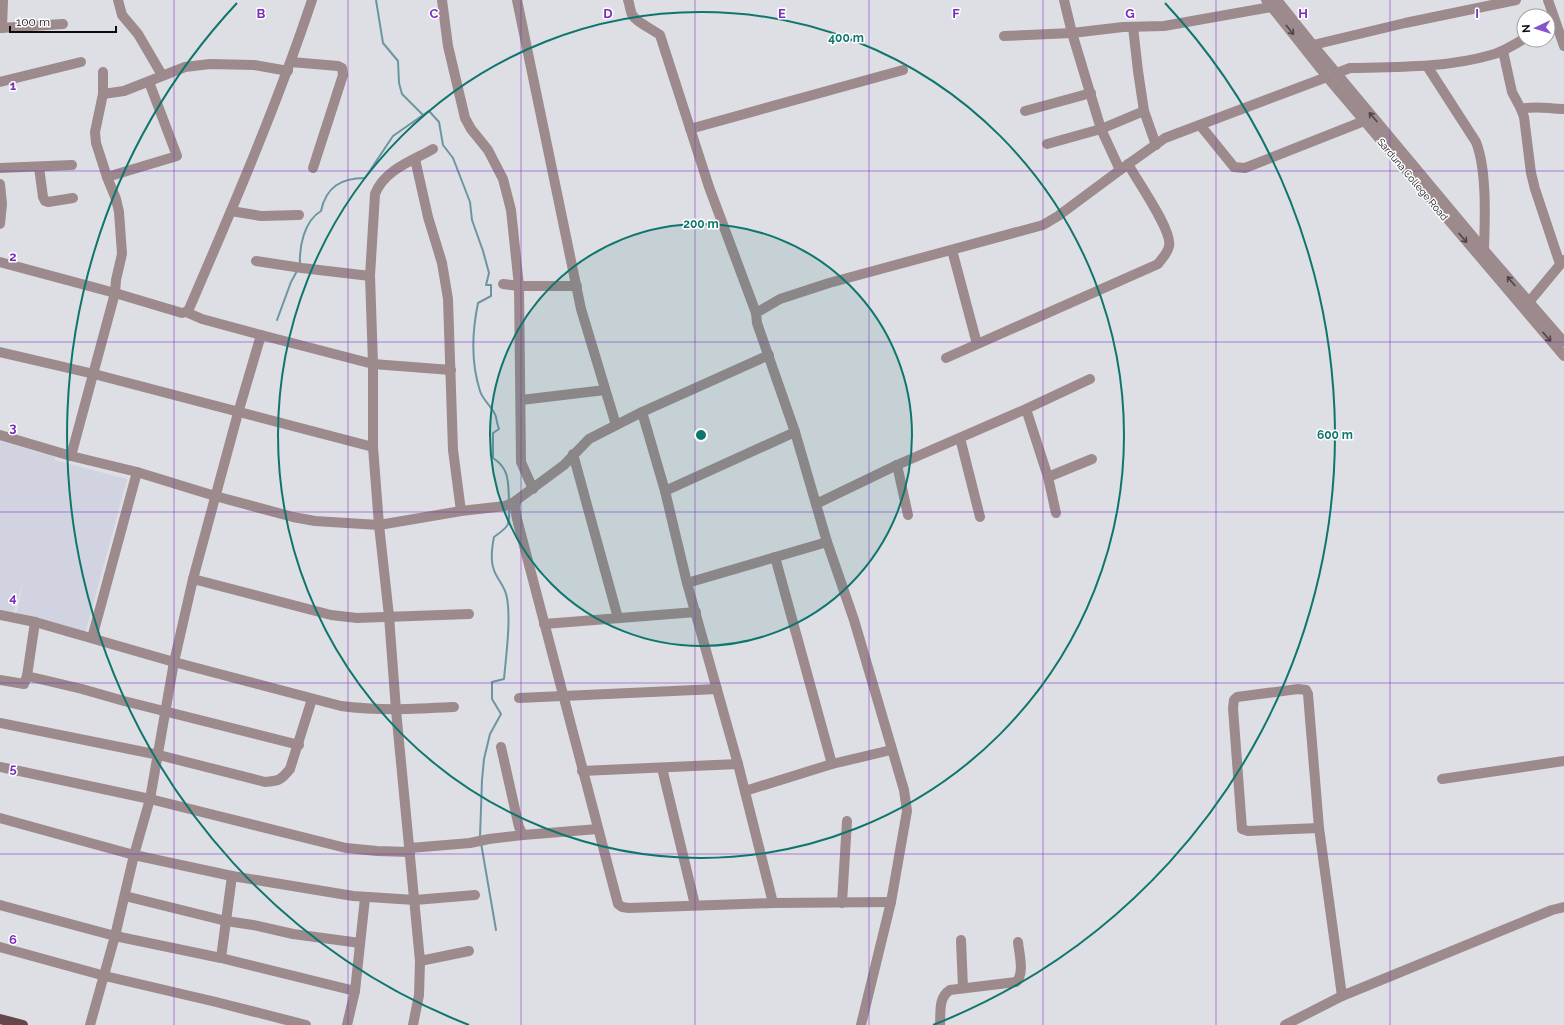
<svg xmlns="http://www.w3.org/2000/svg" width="1564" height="1025" font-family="Raleway,sans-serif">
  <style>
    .built { fill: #d1d4e0 }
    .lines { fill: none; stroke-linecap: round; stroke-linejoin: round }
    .stream { stroke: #6c95a3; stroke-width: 2 }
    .minor { stroke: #9c8a8d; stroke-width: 10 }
    .major { stroke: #64464b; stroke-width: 10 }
    .oneway { stroke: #4d4547 }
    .grid { fill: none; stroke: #7b2cbf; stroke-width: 1; stroke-opacity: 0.55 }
    .ring { fill: none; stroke: #0f766e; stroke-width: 2 }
    .labels { text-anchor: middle; stroke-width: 3; stroke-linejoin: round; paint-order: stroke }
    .street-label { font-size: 10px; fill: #0c0c0e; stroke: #fff }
    .grid-label { font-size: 13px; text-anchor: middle; font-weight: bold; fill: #7b2cbf; stroke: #fff; stroke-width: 3; stroke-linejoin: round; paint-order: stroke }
    .centre { fill: #0f766e; stroke: #fff; stroke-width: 2 }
    .ring-label { font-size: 12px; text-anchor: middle; font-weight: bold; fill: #0f766e; stroke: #fff; stroke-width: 3; stroke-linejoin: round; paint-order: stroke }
  </style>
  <rect width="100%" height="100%" fill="#dedfe4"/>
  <path class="built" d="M0 441 55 457 54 460 127 479 85 634 16 616 23 583 13 614 0 610Z"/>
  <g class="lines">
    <g class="stream">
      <path d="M423 115 429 111 439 122 443 145 453 158 470 202 472 220 483 251 489 273 486 285H491V296L478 303C472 332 471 363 480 391 483 401 494 408 496 417 497 422 497 424 499 429L493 433V458C510 469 508 483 509 500"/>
      <path d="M300 265C299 247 304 221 321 211 326 187 341 178 365 178L393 136 423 115 402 94 399 83 398 61 383 43 376 0"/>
      <path d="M277 320 291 282 297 271"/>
      <path d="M480 837 482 780 484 759 490 734 501 714 492 699V682L504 679C506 656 511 621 507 598 505 585 497 580 494 570 490 560 492 547 494 537 508 527 510 526 509 509"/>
      <path d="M481 843 496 930"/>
    </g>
    <g class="minor">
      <path d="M118 0 122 15 138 34 162 75"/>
      <path d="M442 0 448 46 465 118 471 129 488 150 503 179 511 210 519 286 521 462 533 489"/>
      <path d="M517 0 581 309 616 425"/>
      <path d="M628 0C630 5 630 12 633 16 638 23 652 29 660 35L709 187 756 313 757 323 795 432 827 542 854 620 904 790 907 811 891 902 861 1025"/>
      <path d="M1064 0 1072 33 1101 129 1120 170"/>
      <path d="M1266 0 1327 77 1564 356"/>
      <path d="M1277 0 1313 45 1484 250 1564 342"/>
      <path d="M1548 0 1564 46"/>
      <path d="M1133 27 1138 71 1144 111 1156 145"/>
      <path d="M0 28 63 24"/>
      <path d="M2 28 3 0"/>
      <path d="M1004 36 1072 33 1123 27 1164 26 1271 7"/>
      <path d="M1313 45 1405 23 1516 0"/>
      <path d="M1503 51 1512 92 1521 109 1524 117 1531 173 1535 189 1560 264"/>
      <path d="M291 62 338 66 342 68 343 75 313 168"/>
      <path d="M1427 66 1476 142C1487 170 1485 218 1484 250"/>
      <path d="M1337 73 1350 68C1396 67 1446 68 1491 55 1503 52 1513 45 1524 39"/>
      <path d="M0 82 81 62"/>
      <path d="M103 94 124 91 185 67 210 64 254 65 288 71"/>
      <path d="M1521 109C1537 105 1548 109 1564 109"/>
      <path d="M1025 111 1091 93"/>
      <path d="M1200 125 1234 167 1245 168 1364 121"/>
      <path d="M690 129 903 70"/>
      <path d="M1047 144 1101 129 1144 111"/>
      <path d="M415 159 428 217 442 263 448 299 453 450 461 511"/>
      <path d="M39 167 43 197 45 201 48 202 73 198"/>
      <path d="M0 168 72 165"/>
      <path d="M107 177 177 156 149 82"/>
      <path d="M0 184 2 204 0 224"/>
      <path d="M231 211 261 216 299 215"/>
      <path d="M952 250 977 344"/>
      <path d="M256 261 302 268 370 276"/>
      <path d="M0 262 115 293 116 280 122 254 119 212 116 199 107 177 96 143 95 132 103 94V72"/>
      <path d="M503 284 519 286H577"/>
      <path d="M1529 302 1564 260"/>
      <path d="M186 312 202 319 261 335 373 364 451 370"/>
      <path d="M756 313 780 299 829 283 1043 225 1058 216 1120 170 1165 138 1327 77"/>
      <path d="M0 352 94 374 373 447"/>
      <path d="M946 358 1158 264C1162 258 1168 253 1169 246 1173 231 1136 179 1128 164"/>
      <path d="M521 400 605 390"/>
      <path d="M1026 409 1048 477 1056 513"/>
      <path d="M642 412 665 491 687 583 738 764 773 903"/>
      <path d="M0 435 71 456 137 472 215 496 293 517 315 521 379 525 461 511 505 506 514 502 564 465 589 439 642 412 769 355"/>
      <path d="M960 438 980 517"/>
      <path d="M573 454 618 618"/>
      <path d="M71 456 115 293 182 313 186 312 189 309C233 207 277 105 312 0"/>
      <path d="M897 465 908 515"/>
      <path d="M1048 477 1092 459"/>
      <path d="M665 491 795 432"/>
      <path d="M516 501 515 508 517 519 618 904 622 907 629 908 773 903 891 902"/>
      <path d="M816 504 897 465 1026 409 1090 379"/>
      <path d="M775 557 832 764"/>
      <path d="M193 579 331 615 357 618 469 614"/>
      <path d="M687 583 827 542"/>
      <path d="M0 615 35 622 174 662 341 706C379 711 416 709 454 707"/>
      <path d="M35 622 27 676 82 689 124 701 299 745"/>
      <path d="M544 624 696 612"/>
      <path d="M92 638 137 472"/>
      <path d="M0 680 24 684 27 676"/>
      <path d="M519 698 717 689"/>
      <path d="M0 723 159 755 265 782C279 781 281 780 290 769L312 699"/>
      <path d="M501 747 519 827 523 835"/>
      <path d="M0 767 150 799 346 848 377 851 410 852"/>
      <path d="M662 768 695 905"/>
      <path d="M582 771 738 764"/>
      <path d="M1442 779 1564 761"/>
      <path d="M745 791 832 764 891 750"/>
      <path d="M0 818 134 855 232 876 353 896 415 900 475 895"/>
      <path d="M1319 828 1248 831 1242 829 1233 708 1234 700 1237 697 1298 689 1306 690 1308 694 1319 828 1342 996"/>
      <path d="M410 848 470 843 489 839 523 835 598 829"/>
      <path d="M125 896 226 921 253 925 293 934 360 943"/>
      <path d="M842 903 847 821"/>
      <path d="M0 905 115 936 221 958 355 991"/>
      <path d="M961 940 963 988"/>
      <path d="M0 947 105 976 216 1002 306 1025"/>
      <path d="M221 958 232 876"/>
      <path d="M420 961 469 951"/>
      <path d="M90 1025 115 936 134 855 150 799 174 662 193 579 238 413 261 335"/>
      <path d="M347 1025 355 991 365 898"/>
      <path d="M413 1025 419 995 420 961 396 710 389 616 379 525 373 447V364L370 276 375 194C384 170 412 161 433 149"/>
      <path d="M940 1025C941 1011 938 998 950 990L1016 982C1025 974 1019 953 1018 942"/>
      <path d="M1285 1025 1342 996 1552 910 1564 907"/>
    </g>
    <path class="major" d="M0 1019 23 1025"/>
  </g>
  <defs><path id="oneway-shaft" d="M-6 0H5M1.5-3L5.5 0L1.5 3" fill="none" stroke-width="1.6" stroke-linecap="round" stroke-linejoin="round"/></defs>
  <g class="oneway">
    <use href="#oneway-shaft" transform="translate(1290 30) rotate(51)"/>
    <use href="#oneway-shaft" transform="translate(1373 117) rotate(-130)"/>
    <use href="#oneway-shaft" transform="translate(1463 238) rotate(50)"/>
    <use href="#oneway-shaft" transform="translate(1511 281) rotate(-130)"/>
    <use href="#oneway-shaft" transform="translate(1547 337) rotate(49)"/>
  </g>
  <path class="grid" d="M174 0V1025M348 0V1025M521 0V1025M695 0V1025M869 0V1025M1043 0V1025M1216 0V1025M1390 0V1025M0 171H1564M0 342H1564M0 512H1564M0 683H1564M0 854H1564"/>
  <circle cx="701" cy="435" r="211" fill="#0f766e" fill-opacity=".12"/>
  <g class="ring">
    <circle cx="701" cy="435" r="211"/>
    <circle cx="701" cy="435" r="423"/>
    <path d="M469 1025A634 634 0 0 1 237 3M1165 3A634 634 0 0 1 933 1025"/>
  </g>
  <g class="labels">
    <g class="street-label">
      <text transform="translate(1413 179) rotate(50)" y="4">Sarduna College Road</text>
    </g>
  </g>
  <g class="grid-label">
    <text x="261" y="18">B</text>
    <text x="434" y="18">C</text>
    <text x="608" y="18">D</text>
    <text x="782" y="18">E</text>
    <text x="956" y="18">F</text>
    <text x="1130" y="18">G</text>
    <text x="1303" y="18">H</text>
    <text x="1477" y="18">I</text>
    <text x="13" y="90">1</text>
    <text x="13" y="261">2</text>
    <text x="13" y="432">3</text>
    <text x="13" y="602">4</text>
    <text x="13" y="773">5</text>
    <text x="13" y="944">6</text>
  </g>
  <circle cx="701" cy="435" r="6" class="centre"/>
  <g class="ring-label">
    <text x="846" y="42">400 m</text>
    <text x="701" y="228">200 m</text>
    <text x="1335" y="439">600 m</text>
  </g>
  <g transform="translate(1536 28) rotate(266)"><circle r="19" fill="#ffffff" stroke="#9e9e9f"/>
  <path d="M0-3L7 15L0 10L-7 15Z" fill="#8753cb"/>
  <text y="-6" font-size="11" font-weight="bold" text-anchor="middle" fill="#0c0c0e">N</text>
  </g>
  <path d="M10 26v6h106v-6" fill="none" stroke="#0c0c0e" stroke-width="2"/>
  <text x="16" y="26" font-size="12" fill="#0c0c0e" stroke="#ffffff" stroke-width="3" paint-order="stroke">100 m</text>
</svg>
